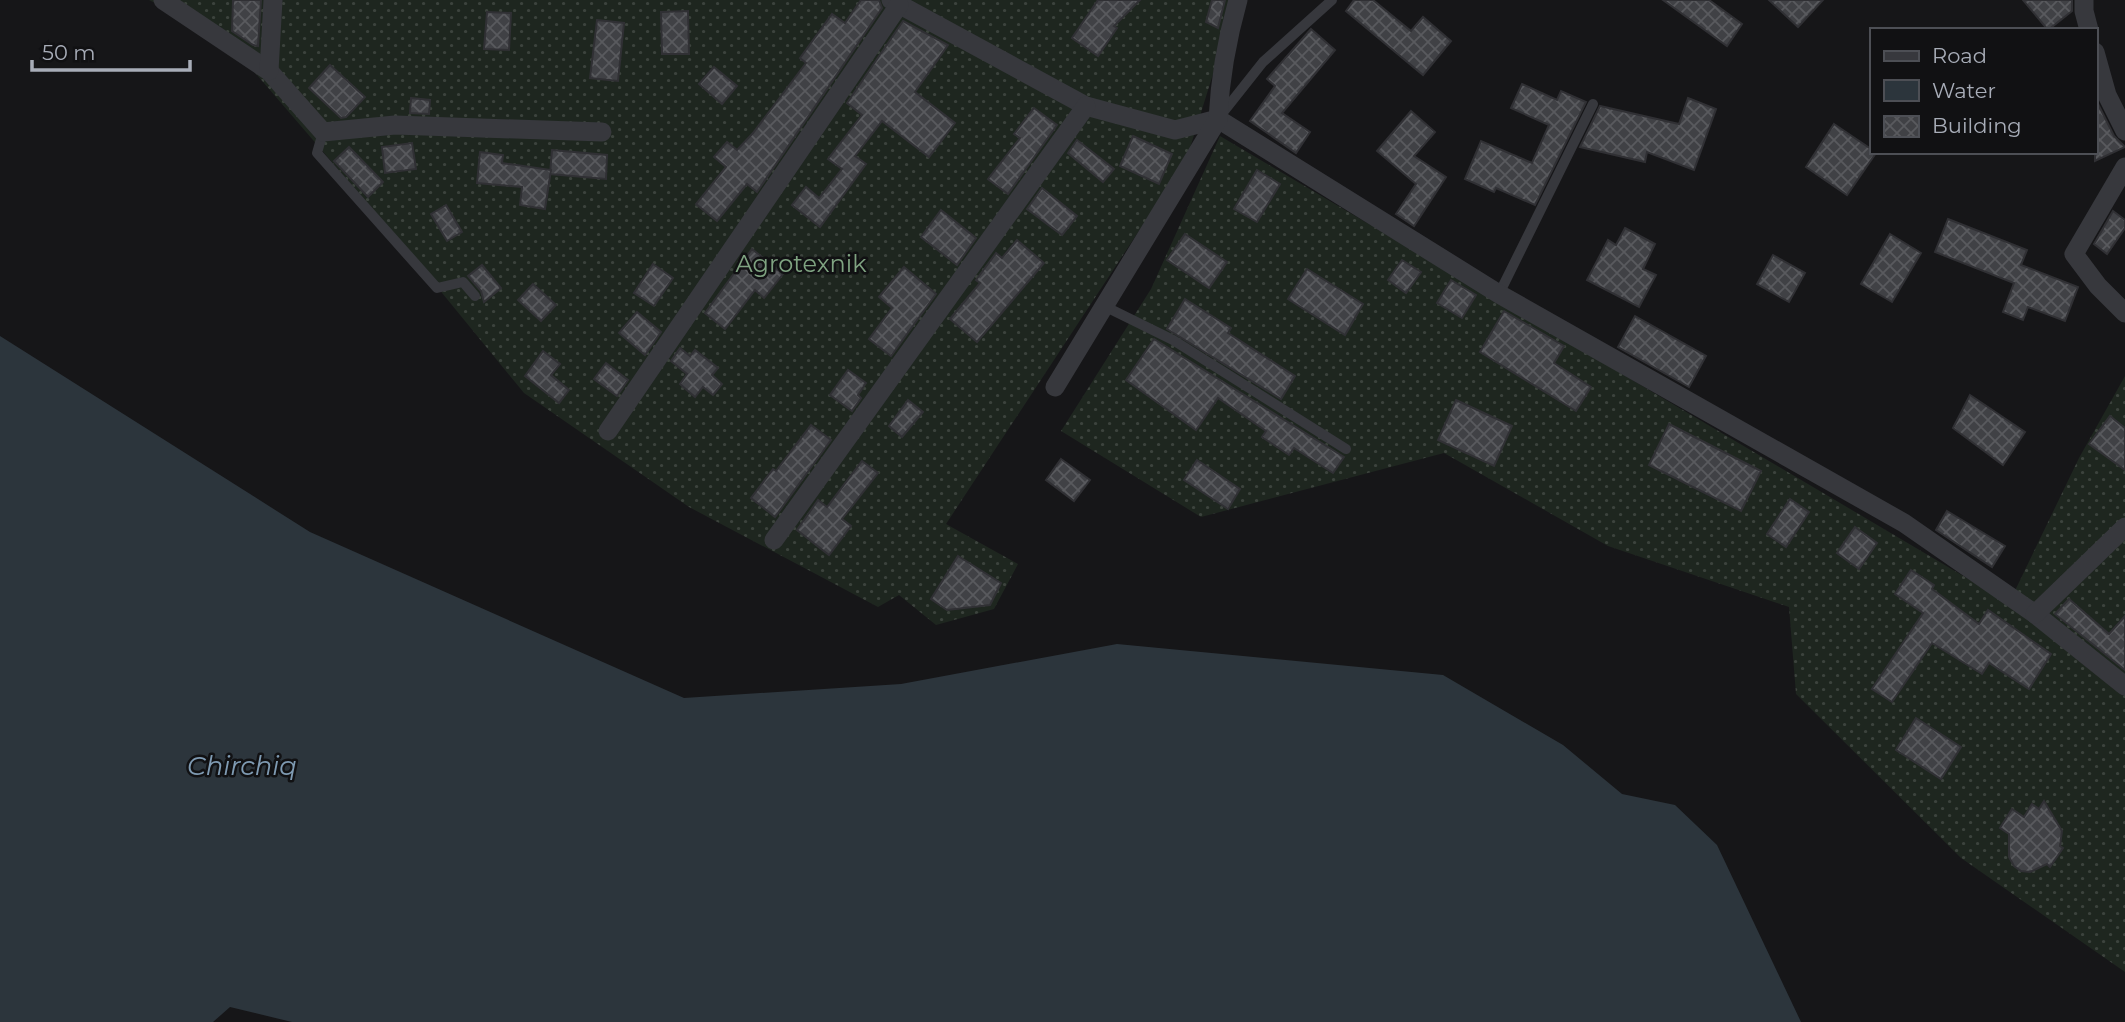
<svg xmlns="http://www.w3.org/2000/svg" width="2125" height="1022" font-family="Montserrat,sans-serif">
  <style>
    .garden { fill: url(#garden-dots) }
    .water { fill: #2c353c }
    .building { fill: url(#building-cross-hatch); stroke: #303034; stroke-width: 2 }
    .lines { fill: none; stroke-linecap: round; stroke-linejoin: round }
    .lane { stroke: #37383d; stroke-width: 10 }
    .street { stroke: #37383d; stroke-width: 19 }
    .labels { text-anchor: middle; stroke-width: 5; stroke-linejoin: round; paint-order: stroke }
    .park-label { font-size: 24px; fill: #7fa381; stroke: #111113 }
    .water-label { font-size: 26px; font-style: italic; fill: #7f9bb3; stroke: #111113 }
  </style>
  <defs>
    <pattern id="garden-dots" width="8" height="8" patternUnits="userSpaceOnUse" patternTransform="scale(1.75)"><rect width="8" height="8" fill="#1e261f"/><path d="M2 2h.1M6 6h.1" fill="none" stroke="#3c433d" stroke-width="1.8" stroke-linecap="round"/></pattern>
    <pattern id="building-cross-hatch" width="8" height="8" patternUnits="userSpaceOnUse" patternTransform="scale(1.75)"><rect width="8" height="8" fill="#404145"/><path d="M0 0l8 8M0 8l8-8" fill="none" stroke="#595a5e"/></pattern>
  </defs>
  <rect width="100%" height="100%" fill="#161618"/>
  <g class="garden">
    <path d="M149 0H1236L1190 148 1150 214 946 524 1018 564 994 609 936 625 899 595 878 607 689 507 524 393 393 233 226 39Z"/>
    <path d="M1220 136 2009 603 2079 458 2125 376V972L1961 858 1796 694 1789 607 1608 546 1444 453 1201 517 1061 431 1151 289Z"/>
  </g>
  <path class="water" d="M0 336 310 532 684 698 901 684 1117 644 1443 675 1563 745 1622 794 1675 805 1717 845 1801 1022H292L230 1007 213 1022H0Z"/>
  <g class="building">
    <path d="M233 0H261L258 46 253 45 232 31Z"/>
    <path d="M861 0H879L882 8 757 192 747 184 717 221 696 204 726 167 714 157 727 142 737 150 753 133 806 63 800 58 832 14 845 23Z"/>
    <path d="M1098 0H1140L1114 26 1117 28 1098 56 1072 38Z"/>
    <path d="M1212 0H1225L1218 28 1206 22Z"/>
    <path d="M1354 0H1373L1411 31 1423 17 1451 41 1423 75 1346 11Z"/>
    <path d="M1663 0H1709L1742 24 1727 46Z"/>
    <path d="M1769 0H1823L1798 27Z"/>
    <path d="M2023 0H2072V11L2048 30Z"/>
    <path d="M688 11 689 54H662L661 12Z"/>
    <path d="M487 12 511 13 509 50 484 49Z"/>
    <path d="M597 20 624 23 618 81 590 78Z"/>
    <path d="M903 21 948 45 915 92 955 123 929 157 882 121 855 156 866 164 820 227 792 205 806 187 819 198 842 169 828 159 862 115 847 103Z"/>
    <path d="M1311 29 1335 50 1282 113 1310 132 1296 153 1250 121 1275 86 1267 79Z"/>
    <path d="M330 65 365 97 346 117 341 118 309 88Z"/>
    <path d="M714 67 737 86 722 104 699 84Z"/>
    <path d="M1522 84 1557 100 1561 91 1586 102 1535 205 1496 188 1494 192 1465 179 1481 141 1532 163 1549 125 1511 108Z"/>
    <path d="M411 98 430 100 429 114 410 113Z"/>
    <path d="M1688 98 1716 109 1694 170 1647 152 1645 162 1580 147 1600 106 1679 124Z"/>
    <path d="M2095 98 2114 136 2125 147 2095 161Z"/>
    <path d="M1034 108 1057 125 1008 194 988 179 1020 138 1014 134Z"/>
    <path d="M1411 111 1435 132 1414 156 1446 177 1414 226 1396 214 1416 184 1377 151Z"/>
    <path d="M1834 124 1871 149V152L1876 153 1847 195 1806 167Z"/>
    <path d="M1133 136 1172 154 1159 184 1120 166Z"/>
    <path d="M1077 140 1114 169 1103 182 1068 153Z"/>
    <path d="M412 143 416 169 385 173 382 147Z"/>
    <path d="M349 147 383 182 368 197 334 161Z"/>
    <path d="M552 150 607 155 606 179 550 174Z"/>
    <path d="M480 152 503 155 502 163 551 170 545 209 520 205 522 187 477 183Z"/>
    <path d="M1257 170 1280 184 1257 222 1234 209Z"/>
    <path d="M1042 188 1077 216 1062 235 1027 209Z"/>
    <path d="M446 205 462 232 447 241 431 214Z"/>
    <path d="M941 210 976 238 957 265 921 237Z"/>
    <path d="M2113 211 2125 220V228L2107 254 2094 244Z"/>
    <path d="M1948 219 2027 250 2021 265 2078 287 2065 321 2028 307 2023 320 2003 312 2014 283 1935 252Z"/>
    <path d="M1625 228 1655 244 1643 269 1656 275 1639 307 1587 280 1608 240 1616 245Z"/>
    <path d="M1185 234 1227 262 1209 288 1167 260Z"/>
    <path d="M1890 234 1921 253 1892 302 1861 284Z"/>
    <path d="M1017 240 1044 263 977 342 950 319 980 283 976 280 996 253 1002 258Z"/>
    <path d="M752 249 783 274 764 298 755 290 725 329 705 313Z"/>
    <path d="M1773 255 1805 273 1789 302 1757 284Z"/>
    <path d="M1402 260 1421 272 1406 293 1388 280Z"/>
    <path d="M653 264 673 278 654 306 634 293Z"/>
    <path d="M482 265 501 288 484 302 481 291 468 276Z"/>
    <path d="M904 267 936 294 891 356 869 339 892 308 879 297Z"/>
    <path d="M1307 269 1363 304 1345 335 1288 299Z"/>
    <path d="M1451 280 1476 295 1462 318 1437 303Z"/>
    <path d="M533 284 556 305 541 321 518 300Z"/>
    <path d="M1185 299 1231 328 1228 333 1295 376 1281 399 1167 329Z"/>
    <path d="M1504 311 1564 346 1554 363 1591 387 1576 411 1480 352Z"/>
    <path d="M637 312 661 332 645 355 619 333Z"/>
    <path d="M1635 316 1706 356 1689 387 1618 347Z"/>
    <path d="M1154 339 1344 457 1333 473 1294 448 1289 455 1262 437 1266 431 1218 398 1196 430 1126 380Z"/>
    <path d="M680 348 690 356 695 350 718 368 712 375 722 384 713 395 703 387 695 397 680 384 687 374 671 361Z"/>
    <path d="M543 351 560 364 551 375 569 390 559 403 525 376Z"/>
    <path d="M606 363 628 380 617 396 594 379Z"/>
    <path d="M848 370 866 383 858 395 861 398 852 411 830 395Z"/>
    <path d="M1970 395 2025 432 2003 465 1953 428Z"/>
    <path d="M908 400 923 412 902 437 889 426Z"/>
    <path d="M1456 400 1512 426 1494 466 1438 440Z"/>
    <path d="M2110 416 2125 428V470L2089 444Z"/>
    <path d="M1669 424 1761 471 1741 511 1649 465Z"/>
    <path d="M811 425 831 440 775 517 751 498 773 469 776 471Z"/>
    <path d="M1061 459 1090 480 1074 501 1046 480Z"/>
    <path d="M1197 460 1240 489 1228 509 1184 480Z"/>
    <path d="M862 461 878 473 842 519 851 526 829 555 797 530 818 500 827 507Z"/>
    <path d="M1790 499 1809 512 1786 547 1767 534Z"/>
    <path d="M1947 511 2005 546 1992 567 1936 530Z"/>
    <path d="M1855 527 1877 543 1859 569 1837 553Z"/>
    <path d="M958 556 1001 583 990 605 947 610 931 599Z"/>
    <path d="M1911 570 1934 585 1932 589 1979 624 1988 610 2051 654 2029 689 1989 663 1982 674 1932 643 1892 702 1872 689 1923 613 1895 594Z"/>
    <path d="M2069 599 2109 634 2125 616V670L2055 614Z"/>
    <path d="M1916 718 1961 747 1941 779 1896 750Z"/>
    <path d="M2044 801 2062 831 2060 846 2063 848 2050 867 2047 864 2030 872 2021 871 2014 866 2009 857V834L2000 828 2012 809 2024 817 2032 804 2039 809Z"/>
  </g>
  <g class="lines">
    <g class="lane">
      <path d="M1221 115 1263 62 1332 0"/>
      <path d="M323 132 317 153 437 288 463 282 475 296"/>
      <path d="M1499 294 1593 104"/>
      <path d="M1104 306 1173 340 1346 449"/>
    </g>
    <g class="street">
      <path d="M163 0 269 71 323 132 395 125 602 132"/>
      <path d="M891 0 1086 106 1175 130 1218 119"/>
      <path d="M2084 0V11L2089 30"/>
      <path d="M2095 52 2107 95 2125 131"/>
      <path d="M269 71 273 0"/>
      <path d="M1218 119 1499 294 1904 523 2035 614 2125 686"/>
      <path d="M2125 167 2074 254 2098 286 2125 313"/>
      <path d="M1055 387 1218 119C1220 78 1227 39 1238 0"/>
      <path d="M608 431 899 5"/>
      <path d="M774 540 1086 106"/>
      <path d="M2035 614 2125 527"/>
    </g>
  </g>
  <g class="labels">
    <g class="park-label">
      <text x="801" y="272">Agrotexnik</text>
    </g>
    <g class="water-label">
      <text x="242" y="775">Chirchiq</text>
    </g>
  </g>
  <rect x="1870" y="28" width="228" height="126" fill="#111113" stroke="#4d4f55" stroke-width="2"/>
  <rect x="1884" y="51" width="35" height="10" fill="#37383d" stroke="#4d4f55" stroke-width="2"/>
  <text x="1932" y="63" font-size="21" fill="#a8adb8">Road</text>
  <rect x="1884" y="80" width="35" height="21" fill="#2c353c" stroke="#4d4f55" stroke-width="2"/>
  <text x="1932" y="98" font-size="21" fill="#a8adb8">Water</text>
  <rect x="1884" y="116" width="35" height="21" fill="url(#building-cross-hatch)" stroke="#4d4f55" stroke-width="2"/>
  <text x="1932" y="133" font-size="21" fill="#a8adb8">Building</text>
  <path d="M32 60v10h158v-10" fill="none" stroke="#a8adb8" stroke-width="3.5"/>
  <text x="42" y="60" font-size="21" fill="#a8adb8" stroke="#111113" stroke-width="5" paint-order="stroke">50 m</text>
</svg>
